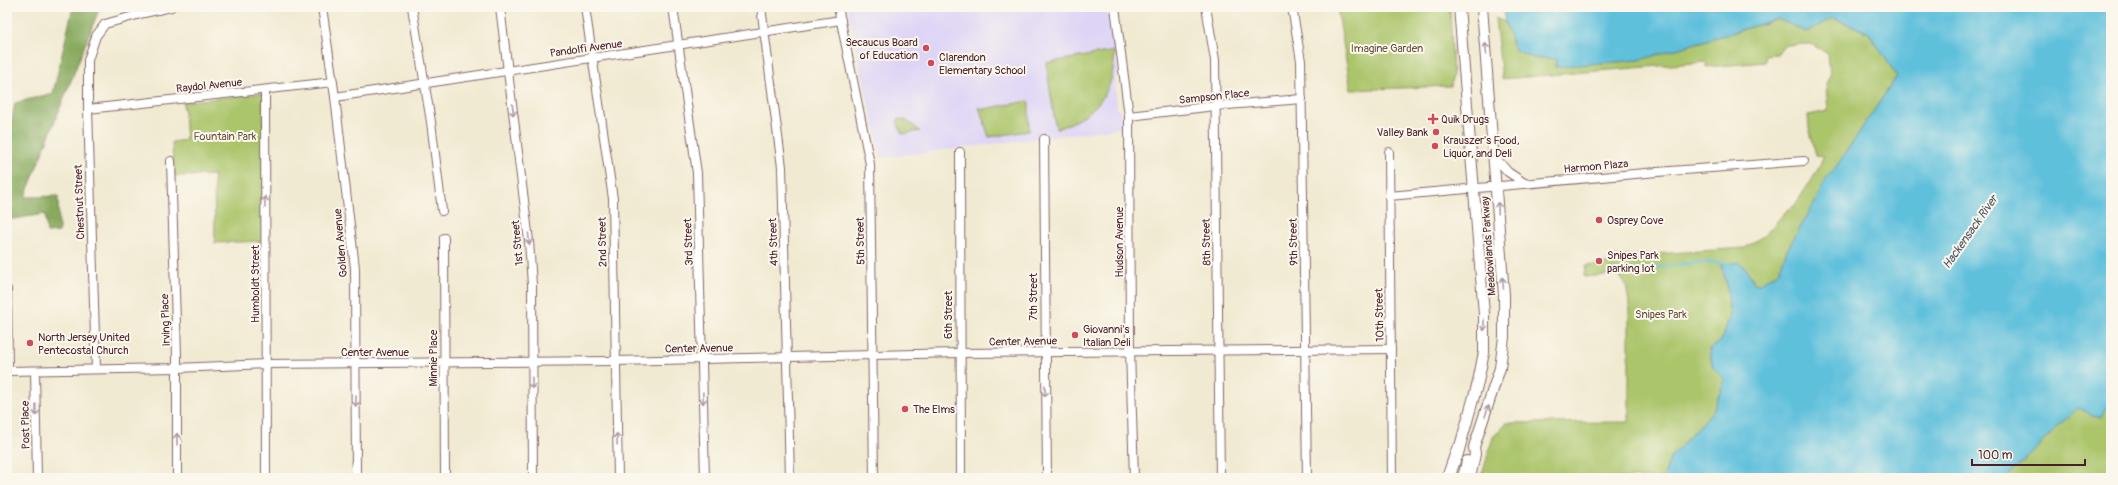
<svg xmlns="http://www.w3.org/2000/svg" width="2118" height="485" font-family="Pangolin,sans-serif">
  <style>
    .built { fill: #ded5f6 }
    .green { fill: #abc56b; stroke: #7a724b }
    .forest { fill: #88aa5f; stroke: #696445 }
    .water { fill: #5ec0dc; stroke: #547084 }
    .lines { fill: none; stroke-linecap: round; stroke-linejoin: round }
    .stream { stroke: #5ec0dc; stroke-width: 2.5 }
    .minor-casing { stroke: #846665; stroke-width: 10 }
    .major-casing { stroke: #846665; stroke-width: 12 }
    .highway-casing { stroke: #846665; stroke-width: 14 }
    .minor { stroke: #fff; stroke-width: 8 }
    .major { stroke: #fff; stroke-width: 10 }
    .highway { stroke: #fff; stroke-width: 12 }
    .oneway { stroke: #ae9aa0 }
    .poi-dot { fill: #d1495b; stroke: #fbf7ec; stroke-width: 1.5 }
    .labels { text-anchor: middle; stroke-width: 4; stroke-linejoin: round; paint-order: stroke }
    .poi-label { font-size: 11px; fill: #4a1f2b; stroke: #fbf7ec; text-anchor: start }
    .street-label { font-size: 11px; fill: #4a1f2b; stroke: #fbf7ec }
    .park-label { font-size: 11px; fill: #67513e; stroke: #fbf7ec }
    .water-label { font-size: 12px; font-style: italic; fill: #515769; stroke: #fbf7ec }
  </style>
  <rect width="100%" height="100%" fill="#fbf7ec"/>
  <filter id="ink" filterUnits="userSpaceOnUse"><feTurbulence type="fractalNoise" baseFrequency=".025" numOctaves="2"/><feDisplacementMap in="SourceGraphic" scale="8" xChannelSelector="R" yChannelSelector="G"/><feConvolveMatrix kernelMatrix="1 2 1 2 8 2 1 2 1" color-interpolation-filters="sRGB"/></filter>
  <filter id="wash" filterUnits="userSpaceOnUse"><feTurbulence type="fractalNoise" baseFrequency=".012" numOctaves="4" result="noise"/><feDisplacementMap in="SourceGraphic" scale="16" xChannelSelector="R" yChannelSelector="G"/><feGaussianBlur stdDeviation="0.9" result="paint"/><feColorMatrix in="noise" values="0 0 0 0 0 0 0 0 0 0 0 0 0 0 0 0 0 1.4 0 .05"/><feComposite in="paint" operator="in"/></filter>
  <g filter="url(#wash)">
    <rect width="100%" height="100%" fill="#f1ead2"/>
    <path class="built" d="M847 7H1107L1119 74 1115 76 1117 109 1120 110 1122 128 881 158Z"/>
    <g class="green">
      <path d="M1337 7H1450L1453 74 1451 86 1351 90Z"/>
      <path d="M1495 18 1505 22 1515 50 1534 58H1556L1555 66 1639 60 1779 19 1806 32 1833 18 1868 32 1897 76 1834 170 1826 178 1817 199 1787 250 1779 271 1760 284 1754 283 1752 277 1721 265 1726 281 1730 315 1722 340 1709 349 1713 368 1725 380 1713 411 1671 457 1663 478H1481L1493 437 1506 423 1629 422V302L1626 285 1618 274 1584 277 1585 266 1617 263 1612 257 1745 248 1766 234 1785 212 1795 205 1816 173 1824 156 1816 155 1809 128 1808 115 1828 111 1826 84 1830 75 1828 54 1811 44 1784 45 1777 54 1765 55V62L1707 67 1706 62 1502 79Z"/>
      <path d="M1114 51C1116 93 1094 116 1056 129L1046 63Z"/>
      <path d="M263 93 265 241 215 243 214 175 174 176 172 142 186 140 183 102Z"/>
      <path d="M1029 101V131L989 137 979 107 983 109Z"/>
      <path d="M898 119 906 120 920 131 902 134 898 124Z"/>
      <path d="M2111 401V478H2006L2078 407 2092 415Z"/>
    </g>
    <path class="forest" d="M73 7H100L25 197 58 196 59 232 47 233 45 214 7 220V142L15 103 53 93Z"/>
    <path class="water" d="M1503 7H2111V401L2102 417 2092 415 2078 407 2006 478H1663L1671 457 1713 411 1725 380 1713 368 1709 349 1722 340 1730 315 1726 281 1721 265 1738 262 1746 268 1754 283 1759 284 1779 271 1787 250 1817 199 1826 178 1834 170 1897 76 1868 32 1833 18 1806 32 1778 19 1639 60 1555 67 1556 59 1534 58 1515 50 1505 22Z"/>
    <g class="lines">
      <path class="stream" d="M1615 270C1653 273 1691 257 1729 264"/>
    </g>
  </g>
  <g filter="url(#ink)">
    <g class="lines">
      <g class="minor-casing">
        <g id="minor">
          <path d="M322 7 335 97 355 268 356 478"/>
          <path d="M412 7 431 122 442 211"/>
          <path d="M500 7 529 241 532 285 533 478"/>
          <path d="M585 7 613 199 618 478"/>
          <path d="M673 7 697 173 705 478"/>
          <path d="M761 7 782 167 790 478"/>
          <path d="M838 7 870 164 874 478"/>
          <path d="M1115 7 1129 116 1130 350 1134 478"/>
          <path d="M1206 7 1215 60 1220 478"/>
          <path d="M1292 7 1301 61 1307 478"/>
          <path d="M144 13 171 7"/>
          <path d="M265 90 266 478"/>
          <path d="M335 97 841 20"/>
          <path d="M88 109 333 82"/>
          <path d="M1129 116 1215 106 1302 99"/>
          <path d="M1044 139 1047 478"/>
          <path d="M960 152 961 478"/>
          <path d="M1389 152 1392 478"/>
          <path d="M1494 156 1508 172 1526 184"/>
          <path d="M171 161 177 356V478"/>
          <path d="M1389 196 1657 172 1804 161"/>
          <path d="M444 238 445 478"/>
          <path d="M7 289 8 371"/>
          <path d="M96 369 88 109V60L96 36 105 24 144 13 147 7"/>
          <path d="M7 371 177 368 266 364 615 361 959 353 1391 349"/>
          <path d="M35 371 37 478"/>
        </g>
      </g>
      <g class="major-casing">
        <g id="major">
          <path d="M1457 457 1478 382 1484 352V314L1459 7"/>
          <path d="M1463 478 1467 461"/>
          <path d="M1470 478 1475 454 1474 447 1500 368 1504 337V295L1482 7"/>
        </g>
      </g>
      <g class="highway-casing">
        <path id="highway" d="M1448 478 1458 449"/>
      </g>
      <use href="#minor" class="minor"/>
      <use href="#major" class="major"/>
      <use href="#highway" class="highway"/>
    </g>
    <defs><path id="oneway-shaft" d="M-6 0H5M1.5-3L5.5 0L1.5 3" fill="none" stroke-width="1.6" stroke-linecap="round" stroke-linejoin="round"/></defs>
    <g class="oneway">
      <use href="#oneway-shaft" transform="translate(1486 49) rotate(-95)"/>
      <use href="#oneway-shaft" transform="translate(513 110) rotate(83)"/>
      <use href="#oneway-shaft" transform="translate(265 202) rotate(-90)"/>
      <use href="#oneway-shaft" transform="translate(1498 208) rotate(-93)"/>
      <use href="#oneway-shaft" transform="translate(529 239) rotate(84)"/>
      <use href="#oneway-shaft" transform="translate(1503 283) rotate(-94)"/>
      <use href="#oneway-shaft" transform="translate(1484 325) rotate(90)"/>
      <use href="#oneway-shaft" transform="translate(532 383) rotate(89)"/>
      <use href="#oneway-shaft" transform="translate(1045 391) rotate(89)"/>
      <use href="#oneway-shaft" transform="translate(703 398) rotate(89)"/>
      <use href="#oneway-shaft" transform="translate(356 401) rotate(90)"/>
      <use href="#oneway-shaft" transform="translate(36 410) rotate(89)"/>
      <use href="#oneway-shaft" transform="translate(1487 411) rotate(-71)"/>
      <use href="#oneway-shaft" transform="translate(177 439) rotate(-90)"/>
      <use href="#oneway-shaft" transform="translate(617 439) rotate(-91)"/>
    </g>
  </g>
  <g class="poi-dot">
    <circle cx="926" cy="48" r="4"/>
    <circle cx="931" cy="63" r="4"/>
    <path d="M1431 113h4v4h4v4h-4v4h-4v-4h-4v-4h4z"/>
    <circle cx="1436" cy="132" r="4"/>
    <circle cx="1435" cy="146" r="4"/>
    <circle cx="1599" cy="220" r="4"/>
    <circle cx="1599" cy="261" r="4"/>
    <circle cx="1075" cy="335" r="4"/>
    <circle cx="30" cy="343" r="4"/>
    <circle cx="905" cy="409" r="4"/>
  </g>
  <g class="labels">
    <g class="poi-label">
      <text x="918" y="46" text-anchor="end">Secaucus Board<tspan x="918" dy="13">of Education</tspan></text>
      <text x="939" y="61">Clarendon<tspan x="939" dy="13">Elementary School</tspan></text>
      <text x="1441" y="123">Quik Drugs</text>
      <text x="1428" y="136" text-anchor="end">Valley Bank</text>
      <text x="1443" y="144">Krauszer's Food,<tspan x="1443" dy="13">Liquor, and Deli</tspan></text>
      <text x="1607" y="224">Osprey Cove</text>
      <text x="1607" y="259">Snipes Park<tspan x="1607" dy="13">parking lot</tspan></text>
      <text x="1083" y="333">Giovanni's<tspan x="1083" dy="13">Italian Deli</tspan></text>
      <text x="38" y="341">North Jersey United<tspan x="38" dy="13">Pentecostal Church</tspan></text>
      <text x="913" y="413">The Elms</text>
    </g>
    <g class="street-label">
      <text transform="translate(586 48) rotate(-8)" y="4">Pandolfi Avenue</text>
      <text transform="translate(209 85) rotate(-6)" y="4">Raydol Avenue</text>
      <text transform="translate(1214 96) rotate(-6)" y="4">Sampson Place</text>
      <text transform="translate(1596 166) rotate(-5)" y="4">Harmon Plaza</text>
      <text transform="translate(79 202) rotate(-92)" y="4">Chestnut Street</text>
      <text transform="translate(860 241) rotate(-91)" y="4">5th Street</text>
      <text transform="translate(602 242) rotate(-91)" y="4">2nd Street</text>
      <text transform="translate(688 242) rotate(-92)" y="4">3rd Street</text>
      <text transform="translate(773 242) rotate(-92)" y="4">4th Street</text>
      <text transform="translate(1119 242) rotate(-90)" y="4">Hudson Avenue</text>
      <text transform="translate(1206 242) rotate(-91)" y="4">8th Street</text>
      <text transform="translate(1293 242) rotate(-91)" y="4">9th Street</text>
      <text transform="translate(340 243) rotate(-95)" y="4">Golden Avenue</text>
      <text transform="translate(517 243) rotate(-95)" y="4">1st Street</text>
      <text transform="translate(1488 246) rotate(-94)" y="4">Meadowlands Parkway</text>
      <text transform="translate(255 284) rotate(-90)" y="4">Humboldt Street</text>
      <text transform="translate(1033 297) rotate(-90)" y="4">7th Street</text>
      <text transform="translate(948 315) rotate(-90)" y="4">6th Street</text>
      <text transform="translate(1379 315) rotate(-91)" y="4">10th Street</text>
      <text transform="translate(165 320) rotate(-92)" y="4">Irving Place</text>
      <text transform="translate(1023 341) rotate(-1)" y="4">Center Avenue</text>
      <text transform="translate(699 348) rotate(-1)" y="4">Center Avenue</text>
      <text x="375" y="356">Center Avenue</text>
      <text transform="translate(433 358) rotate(-90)" y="4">Minnie Place</text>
      <text transform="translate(25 425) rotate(-91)" y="4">Post Place</text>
    </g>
    <g class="park-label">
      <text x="1387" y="52">Imagine Garden</text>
      <text x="225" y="140">Fountain Park</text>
      <text x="1661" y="318">Snipes Park</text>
    </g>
    <g class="water-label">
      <text transform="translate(1970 232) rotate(-55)" y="4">Hackensack River</text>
    </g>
  </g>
  <rect width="2118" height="485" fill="none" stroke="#fbf7ec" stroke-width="24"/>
  <path d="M1972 459v6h113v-6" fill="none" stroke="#4a1f2b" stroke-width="2"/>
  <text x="1978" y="459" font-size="12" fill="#4a1f2b" stroke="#fbf7ec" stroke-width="3" paint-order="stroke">100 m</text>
</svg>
